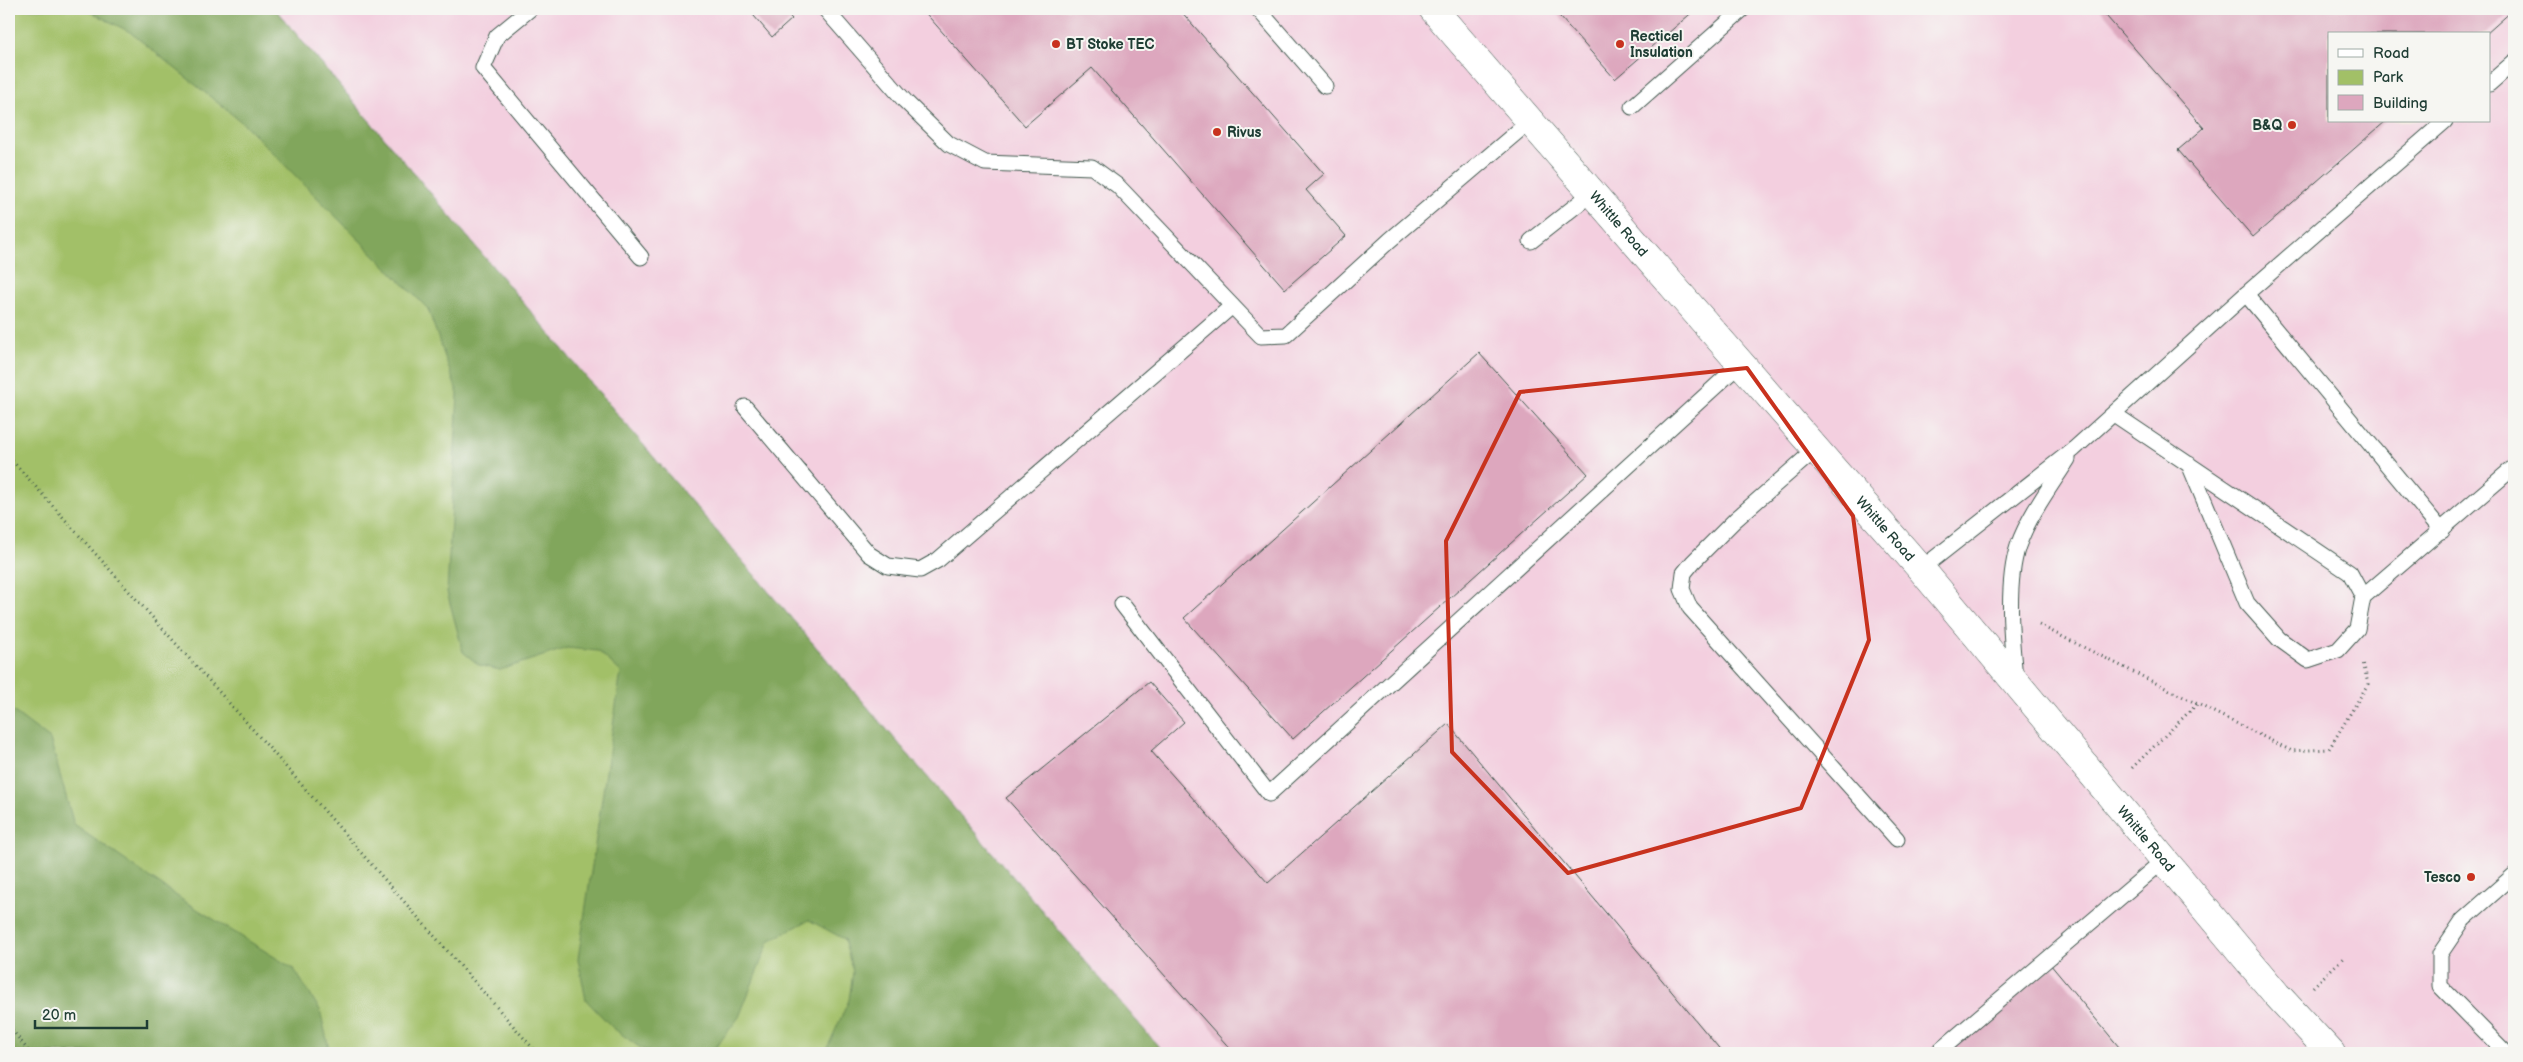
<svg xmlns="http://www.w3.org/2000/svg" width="2523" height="1062" font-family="'Balsamiq Sans',sans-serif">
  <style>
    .built { fill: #f3cfdf; fill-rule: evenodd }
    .green { fill: #a2c067; stroke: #607e4e }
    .forest { fill: #81a65c; stroke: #507248 }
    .building { fill: #dda7be }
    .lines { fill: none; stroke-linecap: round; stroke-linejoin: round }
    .lane-casing { stroke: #3f574c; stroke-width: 17 }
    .street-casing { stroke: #3f574c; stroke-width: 29 }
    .path { stroke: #3f574c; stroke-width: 3; stroke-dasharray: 1 4; stroke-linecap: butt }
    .lane { stroke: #fff; stroke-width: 15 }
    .street { stroke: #fff; stroke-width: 28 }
    .marked { fill: none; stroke: #c8321e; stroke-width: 4; stroke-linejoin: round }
    .poi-dot { fill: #c8321e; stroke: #f6f6f2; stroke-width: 2 }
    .labels { text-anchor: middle; stroke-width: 4; stroke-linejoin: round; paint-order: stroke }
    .poi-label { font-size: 14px; font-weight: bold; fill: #1f3d34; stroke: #f6f6f2; text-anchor: start }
    .street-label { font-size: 14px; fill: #1f3d34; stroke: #f6f6f2 }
  </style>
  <rect width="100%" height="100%" fill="#f6f6f2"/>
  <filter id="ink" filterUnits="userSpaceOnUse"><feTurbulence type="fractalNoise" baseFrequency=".02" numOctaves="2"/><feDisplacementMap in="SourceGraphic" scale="10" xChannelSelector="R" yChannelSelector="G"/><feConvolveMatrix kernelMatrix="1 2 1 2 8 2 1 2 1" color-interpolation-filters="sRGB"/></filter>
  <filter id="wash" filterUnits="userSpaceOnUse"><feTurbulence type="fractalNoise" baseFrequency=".0096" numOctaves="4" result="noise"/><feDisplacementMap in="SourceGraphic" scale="20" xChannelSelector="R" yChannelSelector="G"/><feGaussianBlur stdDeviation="1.12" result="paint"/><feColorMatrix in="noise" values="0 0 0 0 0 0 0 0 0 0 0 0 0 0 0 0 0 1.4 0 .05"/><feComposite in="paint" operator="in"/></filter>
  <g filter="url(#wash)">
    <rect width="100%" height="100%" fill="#f2e9d6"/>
    <path class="built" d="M275 9H2514V1053H1164L684 493ZM2329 34H2489V121H2329Z"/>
    <path class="green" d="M9 9H275L684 493 1164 1053H13L9 1048Z"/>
    <g class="forest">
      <path d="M85 9H275L684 493 1164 1053H825L849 1000 853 972 844 939 809 920 769 941 739 1017 716 1047 701 1053H652L642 1049 613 1028 586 1000 578 959 621 672 598 651 567 648 500 670 479 665 463 652 447 592 458 394 428 309 244 124 130 32Z"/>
      <path d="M9 708 50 739 74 825 184 901 294 969 320 1010 330 1053H13L9 1048Z"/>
    </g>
    <g id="blocks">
      <g class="building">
        <path d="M748 9H783L792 19 772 37Z"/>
        <path d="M922 9H1179L1324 174 1306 190 1346 236 1285 289 1092 68 1025 126Z"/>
        <path d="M1553 9H1696L1615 79Z"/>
        <path d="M2100 9H2514L2486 34H2329V121H2386L2253 237 2178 150 2204 128Z"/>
        <path d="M1479 353 1588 474 1293 739 1184 618Z"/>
        <path d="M1149 682 1184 722 1151 751 1268 883 1448 724 1723 1053H1234L1006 798Z"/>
        <path d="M2050 964 2124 1053H1946Z"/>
      </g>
    </g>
  </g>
  <g filter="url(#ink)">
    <use href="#blocks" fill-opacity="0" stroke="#3f574c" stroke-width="1"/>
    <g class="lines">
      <g class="lane-casing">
        <g id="lane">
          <path d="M530 9 497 36 483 68 641 257"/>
          <path d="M825 9 905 101 949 144 985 163 1092 167 1118 186 1261 336 1286 335 1390 240 1530 121"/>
          <path d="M1258 9 1325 86"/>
          <path d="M2489 84 2514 62"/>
          <path d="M1632 107 1743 9"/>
          <path d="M1531 241 1592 193"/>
          <path d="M2246 294 2442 531"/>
          <path d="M745 407 869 554 888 566 920 570 938 560 1232 306"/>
          <path d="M2114 414 2350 573 2363 597 2357 629 2338 650 2308 660 2279 639 2247 603 2189 464"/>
          <path d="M1816 449 1735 520 1693 562 1684 573 1682 589 1690 608 1897 839"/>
          <path d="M1921 569 2074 449 2246 294 2445 121"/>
          <path d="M2363 597 2514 467"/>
          <path d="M1122 604 1269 794 1740 364"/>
          <path d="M2015 677C2011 638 2006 583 2018 546 2029 515 2051 486 2068 459"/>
          <path d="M1937 1053 2164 860"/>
          <path d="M2506 1053 2440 986V954L2463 920 2514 875"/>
        </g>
      </g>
      <g class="street-casing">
        <g id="street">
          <path id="s1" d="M1433 9 1685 300 1921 569 2277 995 2331 1053"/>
        </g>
      </g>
      <g class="path">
        <path d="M9 457 264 742 537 1053"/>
        <path d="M2039 625 2292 751 2329 749 2368 684 2363 662"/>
        <path d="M2132 768 2197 704"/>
        <path d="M2313 987 2343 958"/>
        <path d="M9 1026 30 1053"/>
      </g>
      <use href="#lane" class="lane"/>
      <use href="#street" class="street"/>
    </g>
  </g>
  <path class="marked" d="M1747 368 1853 516 1869 640 1801 808 1568 873 1452 752 1446 541 1520 392Z"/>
  <g class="poi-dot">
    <circle cx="1056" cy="44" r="5"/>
    <circle cx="1620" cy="44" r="5"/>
    <circle cx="2292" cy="125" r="5"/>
    <circle cx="1217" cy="132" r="5"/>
    <circle cx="2471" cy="877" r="5"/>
  </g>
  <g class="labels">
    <g class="poi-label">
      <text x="1630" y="41">Recticel<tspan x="1630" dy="16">Insulation</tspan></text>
      <text x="1066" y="49">BT Stoke TEC</text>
      <text x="2282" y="130" text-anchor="end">B&amp;Q</text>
      <text x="1227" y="137">Rivus</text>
      <text x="2461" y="882" text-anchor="end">Tesco</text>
    </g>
    <g class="street-label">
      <text dy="5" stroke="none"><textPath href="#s1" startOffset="284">Whittle Road</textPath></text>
      <text dy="5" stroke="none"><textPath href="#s1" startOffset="689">Whittle Road</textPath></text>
      <text dy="5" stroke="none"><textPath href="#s1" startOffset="1094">Whittle Road</textPath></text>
    </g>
  </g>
  <rect width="2523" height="1062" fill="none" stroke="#f6f6f2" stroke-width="30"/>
  <rect x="2328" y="32" width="162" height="90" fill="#f6f6f2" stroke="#a0aca6"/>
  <rect x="2338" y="49" width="25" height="8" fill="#ffffff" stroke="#a0aca6"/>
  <text x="2373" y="58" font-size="15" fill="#1f3d34">Road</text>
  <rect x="2338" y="70" width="25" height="15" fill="#a2c067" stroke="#a0aca6"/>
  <text x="2373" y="82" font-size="15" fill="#1f3d34">Park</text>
  <rect x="2338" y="95" width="25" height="15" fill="#dda7be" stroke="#a0aca6"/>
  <text x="2373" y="108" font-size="15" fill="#1f3d34">Building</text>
  <path d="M35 1020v8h112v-8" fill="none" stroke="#1f3d34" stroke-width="2.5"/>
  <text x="42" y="1020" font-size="15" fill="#1f3d34" stroke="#f6f6f2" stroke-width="4" paint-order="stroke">20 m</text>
</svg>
